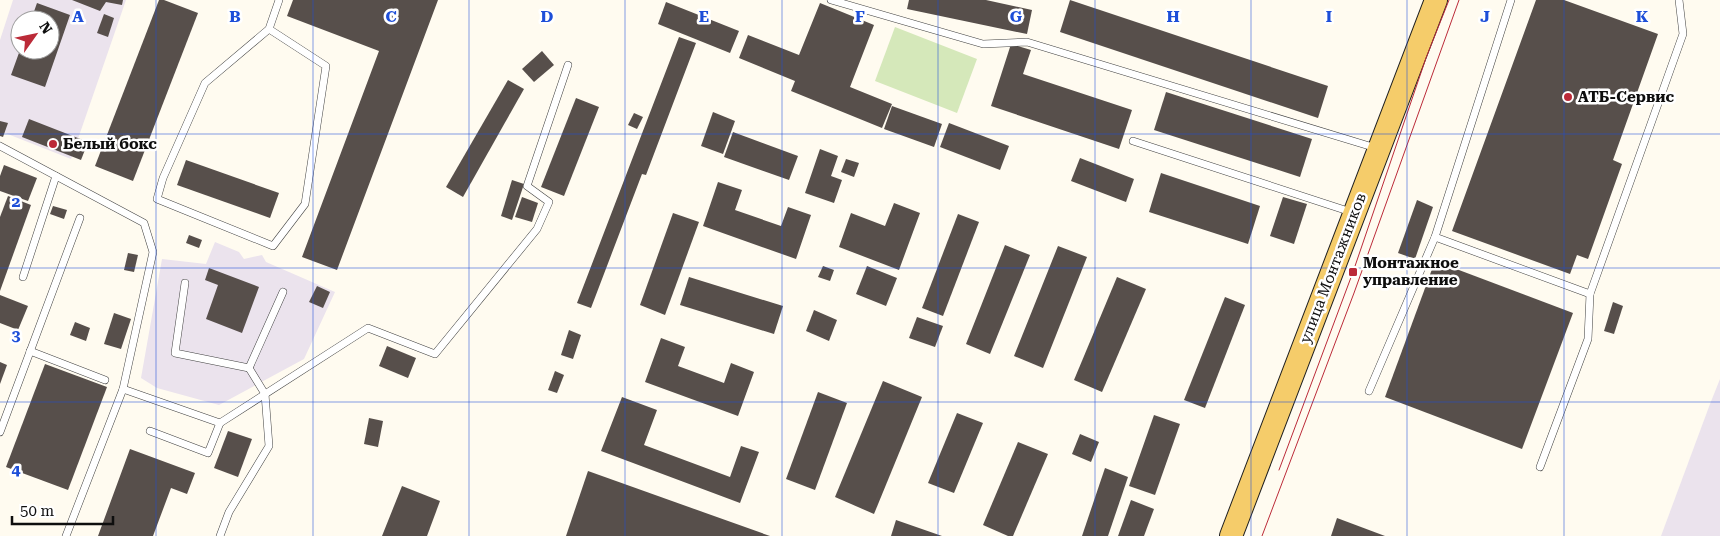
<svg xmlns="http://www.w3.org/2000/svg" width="1720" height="536" font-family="'Roboto Serif',serif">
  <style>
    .industrial { fill: #ebe3ed; fill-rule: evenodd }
    .green { fill: #d5e8ba }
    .building { fill: #574f4b }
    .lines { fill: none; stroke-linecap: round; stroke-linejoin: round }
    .lane-casing { stroke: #414141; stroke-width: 8 }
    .primary-casing { stroke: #1f1f1f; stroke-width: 24 }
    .lane { stroke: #fff; stroke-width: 7 }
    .primary { stroke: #f5cc6a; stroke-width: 22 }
    .tram { stroke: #bb2a38; stroke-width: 1 }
    .grid { fill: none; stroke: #1d4ed8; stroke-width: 1; stroke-opacity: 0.55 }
    .poi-dot { fill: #bb2a38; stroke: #fff; stroke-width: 2 }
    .labels { text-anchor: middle; stroke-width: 5; stroke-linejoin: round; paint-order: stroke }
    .poi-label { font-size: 15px; font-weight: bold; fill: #0e0e0e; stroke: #fff; text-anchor: start }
    .street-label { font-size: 15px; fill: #0e0e0e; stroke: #fff }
    .grid-label { font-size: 16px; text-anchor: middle; font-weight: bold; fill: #1d4ed8; stroke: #fff; stroke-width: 5; stroke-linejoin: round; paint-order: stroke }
  </style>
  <rect width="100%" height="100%" fill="#fffbf0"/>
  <g class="industrial">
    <path d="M13 0H126L71 159 0 131V40ZM20 20H50V50H20Z"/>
    <path d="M215 242 239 252 244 259 262 255 266 262 335 292 304 359 219 405 157 388 141 378 162 259 206 264Z"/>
    <path d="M1720 379V536H1661L1710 404Z"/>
  </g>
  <path class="green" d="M895 27 977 59 957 113 875 81Z"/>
  <g class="building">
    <path d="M72 0H123L122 5 106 2 100 11Z"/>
    <path d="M159 0H164L198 13 133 181 95 166Z"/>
    <path d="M293 0H438L337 270 302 257 379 51 287 16Z"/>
    <path d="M909 0H986L1032 10 1027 34 907 9Z"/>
    <path d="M1070 0 1328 86 1318 118 1060 32Z"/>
    <path d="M1536 0H1564L1658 34 1613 160 1622 164 1588 259 1577 255 1570 274 1452 231Z"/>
    <path d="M666 2 739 31 730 53 658 24Z"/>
    <path d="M37 3 70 15 45 87 11 75 20 50H50V20H31Z"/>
    <path d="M820 3 874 25 850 87 892 104 882 128 791 91 795 81 739 58 748 35 799 55Z"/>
    <path d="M104 14 114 18 108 37 97 33Z"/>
    <path d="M679 37 696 43 646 175 642 174 591 308 577 303Z"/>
    <path d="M1011 44 1031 50 1023 74 1132 110 1119 149 991 106Z"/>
    <path d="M542 51 554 65 534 82 522 69Z"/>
    <path d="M508 80 524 89 463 197 446 187Z"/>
    <path d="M1166 92 1312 139 1300 177 1154 130Z"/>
    <path d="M576 98 599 107 564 196 541 187Z"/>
    <path d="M892 106 942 124 934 147 884 129Z"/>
    <path d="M713 112 735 121 723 154 701 146Z"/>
    <path d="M634 113 643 117 637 129 628 125Z"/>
    <path d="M29 119 88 142 81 160 22 137Z"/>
    <path d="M0 121 8 123 3 137 0 136Z"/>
    <path d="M949 123 1009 146 1000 170 940 147Z"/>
    <path d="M733 132 798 156 789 180 724 157Z"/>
    <path d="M820 149 838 156 831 176 842 180 834 203 805 193Z"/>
    <path d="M1080 158 1134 179 1126 202 1071 181Z"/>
    <path d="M846 159 859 163 854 177 841 172Z"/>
    <path d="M186 160 279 193 270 218 177 185Z"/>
    <path d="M4 165 37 178 28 201 0 191V176Z"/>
    <path d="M1161 173 1260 206 1248 244 1149 212Z"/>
    <path d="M512 180 524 184 512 220 501 216Z"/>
    <path d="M718 182 742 190 735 210 781 226 788 207 811 215 796 259 703 226Z"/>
    <path d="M8 196 31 205 0 291V217Z"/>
    <path d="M522 197 538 203 532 222 515 217Z"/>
    <path d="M1283 197 1307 204 1294 244 1270 236Z"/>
    <path d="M1417 200 1433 207 1415 259 1398 253Z"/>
    <path d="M894 203 920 213 899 270 839 247 851 213 885 226Z"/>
    <path d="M53 206 67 210 64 219 50 214Z"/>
    <path d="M673 213 699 222 665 315 640 305Z"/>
    <path d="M958 214 979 222 943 316 922 308Z"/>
    <path d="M189 235 202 240 199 248 186 243Z"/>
    <path d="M1005 245 1030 255 990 354 966 344Z"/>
    <path d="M1058 246 1087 257 1043 368 1014 356Z"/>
    <path d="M128 253 138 255 134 272 124 270Z"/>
    <path d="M1435 261 1573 313 1522 449 1385 397Z"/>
    <path d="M823 266 834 270 830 281 818 277Z"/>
    <path d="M867 266 897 278 886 306 856 294Z"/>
    <path d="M209 268 259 287 242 333 206 319 218 285 205 280Z"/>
    <path d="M689 277 783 306 774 334 680 305Z"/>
    <path d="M1117 277 1146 289 1102 392 1074 380Z"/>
    <path d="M317 286 330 292 323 308 309 302Z"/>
    <path d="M0 295 28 306 18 330 0 323Z"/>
    <path d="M1225 297 1245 305 1205 408 1184 400Z"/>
    <path d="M1613 302 1623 306 1614 334 1604 331Z"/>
    <path d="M814 310 837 320 829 341 806 331Z"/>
    <path d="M114 313 131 319 121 349 104 344Z"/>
    <path d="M917 317 943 326 935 347 909 338Z"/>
    <path d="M75 322 90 328 86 341 70 335Z"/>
    <path d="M569 330 581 335 573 359 561 355Z"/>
    <path d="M661 338 685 347 678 366 724 383 731 363 754 372 738 416 645 382Z"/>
    <path d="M387 346 416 358 408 378 379 366Z"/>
    <path d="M0 362 7 365 0 384Z"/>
    <path d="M45 364 107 387 68 490 6 467Z"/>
    <path d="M555 371 564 375 557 393 548 390Z"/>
    <path d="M883 381 922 397 874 514 835 497Z"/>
    <path d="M818 392 847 403 815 490 786 479Z"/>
    <path d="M622 397 657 410 644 445 730 477 741 446 759 452 740 503 601 451Z"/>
    <path d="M957 413 983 423 954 493 928 483Z"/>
    <path d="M1154 415 1180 424 1155 495 1129 486Z"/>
    <path d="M369 418 383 421 378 447 364 444Z"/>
    <path d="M228 431 252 439 238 477 214 468Z"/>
    <path d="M1080 434 1099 442 1091 462 1072 454Z"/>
    <path d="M1018 442 1048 454 1013 536H1008L983 525Z"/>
    <path d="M130 449 195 473 187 494 171 488 153 536H98Z"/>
    <path d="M1105 468 1128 477 1108 536H1082Z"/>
    <path d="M588 471 770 536H566Z"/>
    <path d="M402 486 440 501 427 536H382Z"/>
    <path d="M1131 500 1154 509 1144 536H1118Z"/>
    <path d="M1337 518 1385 536H1331Z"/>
    <path d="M896 520 942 536H891Z"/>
  </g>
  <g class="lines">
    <g class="lane-casing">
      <g id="lane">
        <path d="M831 0 983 44 1027 42 1376 148"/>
        <path d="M1511 0 1435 237 1590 294 1683 34 1679 0"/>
        <path d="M269 29 326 66 305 204 273 246 157 199 163 178 205 83 269 29 279 0"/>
        <path d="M1133 141 1351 212"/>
        <path d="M0 146 144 223 153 252 123 389 66 536"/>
        <path d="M23 277 56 176"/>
        <path d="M185 283 175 353 249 368 283 292"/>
        <path d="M30 351 105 380"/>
        <path d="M123 389 220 423 368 328 435 354 537 229 549 202 527 186 568 65"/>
        <path d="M1369 391 1435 237"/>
        <path d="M150 431 208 453 220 423"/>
        <path d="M0 432 80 218"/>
        <path d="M1540 467 1588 339 1590 294"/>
        <path d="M220 536 229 512 269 446 265 394 249 368"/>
      </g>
    </g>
    <g class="primary-casing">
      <path id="primary" d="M1231 536 1436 0"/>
    </g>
    <use href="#lane" class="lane"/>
    <use href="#primary" class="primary"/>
    <g class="tram">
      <path d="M1279 470 1353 272 1426 58 1449 0"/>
      <path d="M1262 536 1354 293 1459 0"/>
    </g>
  </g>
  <path class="grid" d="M156 0V536M313 0V536M469 0V536M625 0V536M782 0V536M938 0V536M1095 0V536M1251 0V536M1407 0V536M1564 0V536M0 134H1720M0 268H1720M0 402H1720"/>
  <g class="poi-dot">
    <circle cx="1568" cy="97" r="5"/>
    <circle cx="53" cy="144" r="5"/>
    <rect x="1348" y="267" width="10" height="10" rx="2.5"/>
  </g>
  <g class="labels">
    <g class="poi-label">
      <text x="1578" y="102">АТБ-Сервис</text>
      <text x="63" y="149">Белый бокс</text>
      <text x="1363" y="268">Монтажное<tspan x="1363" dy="17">управление</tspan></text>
    </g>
    <g class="street-label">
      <text transform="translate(1333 268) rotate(-69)" y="5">улица Монтажников</text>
    </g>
  </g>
  <g class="grid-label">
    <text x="78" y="22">A</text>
    <text x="235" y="22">B</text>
    <text x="391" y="22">C</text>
    <text x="547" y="22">D</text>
    <text x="704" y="22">E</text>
    <text x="860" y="22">F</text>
    <text x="1016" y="22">G</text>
    <text x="1173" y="22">H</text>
    <text x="1329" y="22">I</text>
    <text x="1485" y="22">J</text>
    <text x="1642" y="22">K</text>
    <text x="16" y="207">2</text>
    <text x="16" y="341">3</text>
    <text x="16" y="475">4</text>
  </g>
  <g transform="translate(35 35) rotate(57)"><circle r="24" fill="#ffffff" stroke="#9f9f9f"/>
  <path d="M0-4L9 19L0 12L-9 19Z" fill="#bb2a38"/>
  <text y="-8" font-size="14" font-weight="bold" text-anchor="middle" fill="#0e0e0e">N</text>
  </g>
  <path d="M12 516v8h101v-8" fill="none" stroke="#0e0e0e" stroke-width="2.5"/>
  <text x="20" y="516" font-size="15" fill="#0e0e0e" stroke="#ffffff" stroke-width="4" paint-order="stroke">50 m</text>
</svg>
